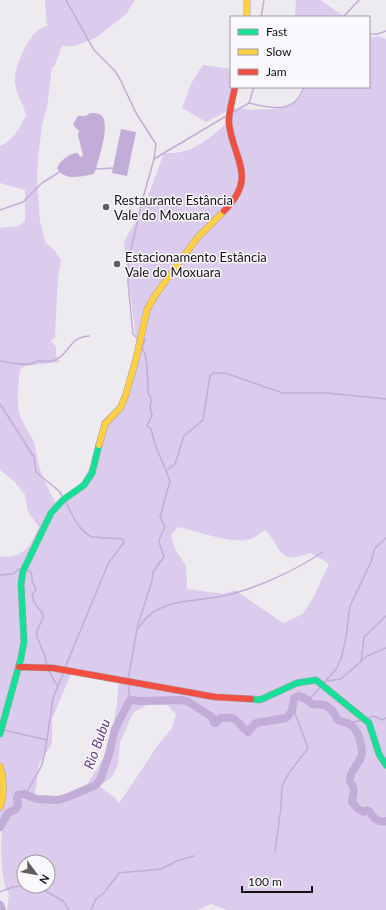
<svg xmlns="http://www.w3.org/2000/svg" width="386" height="910" font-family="Lato,sans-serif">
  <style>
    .green { fill: #dbcbec; fill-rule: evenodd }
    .water { fill: #c2add8 }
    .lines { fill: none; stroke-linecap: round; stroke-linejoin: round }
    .stream { stroke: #c2add8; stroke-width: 1.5 }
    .river { stroke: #c2add8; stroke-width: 8 }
    .fast-casing { stroke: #a5a4a6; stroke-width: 7 }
    .slow-casing { stroke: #a5a4a6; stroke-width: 7 }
    .jam-casing { stroke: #a5a4a6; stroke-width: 7 }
    .fast { stroke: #16e098; stroke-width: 6 }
    .slow { stroke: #ffcf43; stroke-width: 6 }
    .jam { stroke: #f24e42; stroke-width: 6 }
    .poi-dot { fill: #5f5d60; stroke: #faf7fd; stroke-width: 1.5 }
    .labels { text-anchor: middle; stroke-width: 3; stroke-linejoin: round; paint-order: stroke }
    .poi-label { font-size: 13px; fill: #121113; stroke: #faf7fd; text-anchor: start }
    .water-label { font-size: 14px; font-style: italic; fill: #664089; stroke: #faf7fd }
  </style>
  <rect width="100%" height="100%" fill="#edebef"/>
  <g class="green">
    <path d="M45 0H135L126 14 97 37 75 46H62L54 67H52L47 107 42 125 38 158 37 180 40 221 45 242 54 250 61 260 58 278 55 335H57L51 341 56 346V355L60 362 25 366 20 369C19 383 16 398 19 412 22 423 29 432 34 442 36 450 37 458 39 466 41 474 53 499 57 505L80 486 84 479 91 464 102 420 122 404 138 355 124 242 145 204 164 153C192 155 207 140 227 123L229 110 206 122 182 108 192 82 203 65 231 69V87H237L233 108C252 110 301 115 305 87H369V34L372 37 378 36 386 39V910H227L211 904 198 910H7L9 894C0 882 0 836 3 822H0V556C24 560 30 545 39 527L28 512 25 495 15 482 0 470V228L19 226 25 221V190L0 183V146C13 141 20 127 26 115 23 103 16 94 15 82 13 68 31 27 47 26ZM178 527C199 531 231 545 251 539 256 537 260 533 265 530 276 538 278 561 296 557 301 556 306 554 311 553L329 564 313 598 303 614 283 623 235 590 224 594 187 589 186 566 175 549 171 535ZM74 669 119 679 117 704 113 726 104 757 87 785 52 802 34 801 39 764 52 743V719L69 678ZM146 705H167L176 714 172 728 157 746 143 768 119 803 114 797 99 786 112 777 118 764 120 743 133 713ZM24 862H48V886H24Z"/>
    <path d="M296 0H320L345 17H295Z"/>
  </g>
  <g class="water">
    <path d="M91 113C95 113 99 113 102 116 110 126 99 157 96 169L94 174C81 176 65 182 57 168 60 161 69 153 78 153L80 157 83 156 78 135 79 131 74 126 73 124 78 116H85Z"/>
    <path d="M121 129 136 132 127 176 112 173Z"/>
  </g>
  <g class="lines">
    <g class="stream">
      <path d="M66 0 94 50 114 70 119 77 136 113 156 144 154 159 143 198 128 262V282L133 334 136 337"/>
      <path d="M261 17 264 0"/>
      <path d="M343 17 359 0"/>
      <path d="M369 34H378L386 31"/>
      <path d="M249 103C270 108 295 115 304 87"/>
      <path d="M234 112 249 103 254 87"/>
      <path d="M154 159 228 115"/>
      <path d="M95 169 115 168"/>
      <path d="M0 210 23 202 42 183 61 171"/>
      <path d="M0 361C10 363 20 365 31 364 34 363 36 361 40 361 47 361 53 363 60 357 71 348 72 337 89 336"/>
      <path d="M0 404 34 457 36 472 59 491 63 497"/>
      <path d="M167 470 175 464 184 436 203 420 210 376 213 373H225L283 393H327L386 399"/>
      <path d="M25 570 31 572 32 576V581L36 590 32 595 34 602 43 614V618L37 631V637L45 656 47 666"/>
      <path d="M0 575 13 574 19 569H22"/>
      <path d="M138 628C143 622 148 615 155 611 175 599 201 601 223 596 256 589 296 570 323 552"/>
      <path d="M361 662 364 637 386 616"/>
      <path d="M65 668 108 564 124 542 123 539 92 537C78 530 72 514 65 501"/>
      <path d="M48 670 57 685"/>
      <path d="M128 679 138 624 152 581 153 572 164 557C160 541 155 545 165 527L160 517 170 481 155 444 151 429 147 426 152 415 150 407 151 402V398L148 393V383L146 357 142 347 145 340 143 338"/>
      <path d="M327 681 341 679 367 656 386 648"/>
      <path d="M128 682 130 700"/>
      <path d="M324 683 336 669 341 659 346 637 350 606 371 562 375 548 386 538"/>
      <path d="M308 701 321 686"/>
      <path d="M366 719 374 716 382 720 386 718"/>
      <path d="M348 723 363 720"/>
      <path d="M4 730 47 740"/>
      <path d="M25 795 41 767 45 753 53 698 64 672"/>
      <path d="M275 852 281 807 282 786 289 773 308 748 293 708"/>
      <path d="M37 886 63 901 69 910"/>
      <path d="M0 892 12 887 24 886"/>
      <path d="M91 910 96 899 104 893 119 873 161 869 179 860 194 856"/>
    </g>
    <g class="river">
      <path d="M0 827 8 813 16 809 18 805 17 798 18 795 24 794 37 799 58 800 68 797 96 785 101 778 109 754 115 729 130 700 140 701 180 700 187 701 212 717 214 723H216L220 718C241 716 235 723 248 732L256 723 286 718 292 711 294 698 299 696 306 699 312 704 325 705 332 710 338 720C342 722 348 722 352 726 358 730 364 750 361 757 358 765 351 770 350 779 349 783 352 783 353 787 355 791 352 798 352 802L358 809 364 812 367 810 369 811C373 817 378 824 386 821"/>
      <path d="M0 905 2 910"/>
    </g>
    <g class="fast-casing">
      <g id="fast">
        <path d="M251 699 260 700 297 683 316 680 369 723 379 754 386 765"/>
        <path d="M0 734 21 658 24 642 21 584 23 571 51 513 63 500 84 485 92 473 99 445"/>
      </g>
    </g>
    <g class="slow-casing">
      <g id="slow">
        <path d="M247 0V17"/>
        <path d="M99 445 105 424 121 407 126 394 136 359 147 310 154 297 197 238 224 211"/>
        <path d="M0 766C4 780 5 793 0 807"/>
      </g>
    </g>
    <g class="jam-casing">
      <g id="jam">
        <path d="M224 211C258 177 234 161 229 124 228 113 233 98 235 87"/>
        <path d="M19 667 53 668 215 697 251 699"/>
      </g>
    </g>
    <use href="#fast" class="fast"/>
    <use href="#slow" class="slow"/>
    <use href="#jam" class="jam"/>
  </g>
  <g class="poi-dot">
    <circle cx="106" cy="207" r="4"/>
    <circle cx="117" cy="264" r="4"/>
  </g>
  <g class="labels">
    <g class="poi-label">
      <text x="114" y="205">Restaurante Estância<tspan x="114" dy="15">Vale do Moxuara</tspan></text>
      <text x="125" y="262">Estacionamento Estância<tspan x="125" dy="15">Vale do Moxuara</tspan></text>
    </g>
    <g class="water-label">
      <text transform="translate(97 744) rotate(-70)" y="5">Rio Bubu</text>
    </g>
  </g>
  <rect x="230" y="16" width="140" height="72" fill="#faf7fd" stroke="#9d9b9f"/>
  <rect x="238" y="29" width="20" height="6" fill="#16e098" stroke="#9d9b9f"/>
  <text x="266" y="36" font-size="12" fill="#121113">Fast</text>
  <rect x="238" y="49" width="20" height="6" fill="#ffcf43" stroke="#9d9b9f"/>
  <text x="266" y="56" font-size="12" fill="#121113">Slow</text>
  <rect x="238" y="69" width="20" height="6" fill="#f24e42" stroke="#9d9b9f"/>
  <text x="266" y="76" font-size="12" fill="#121113">Jam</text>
  <g transform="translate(36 874) rotate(122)"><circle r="19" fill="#faf7fd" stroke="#9d9b9f"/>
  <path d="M0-3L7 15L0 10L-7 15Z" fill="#5f5d60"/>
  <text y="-6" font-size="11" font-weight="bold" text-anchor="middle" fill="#121113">N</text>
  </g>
  <path d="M242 886v6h70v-6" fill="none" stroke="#121113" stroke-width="2"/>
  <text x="248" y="886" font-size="12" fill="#121113" stroke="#faf7fd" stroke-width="3" paint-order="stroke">100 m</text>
</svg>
